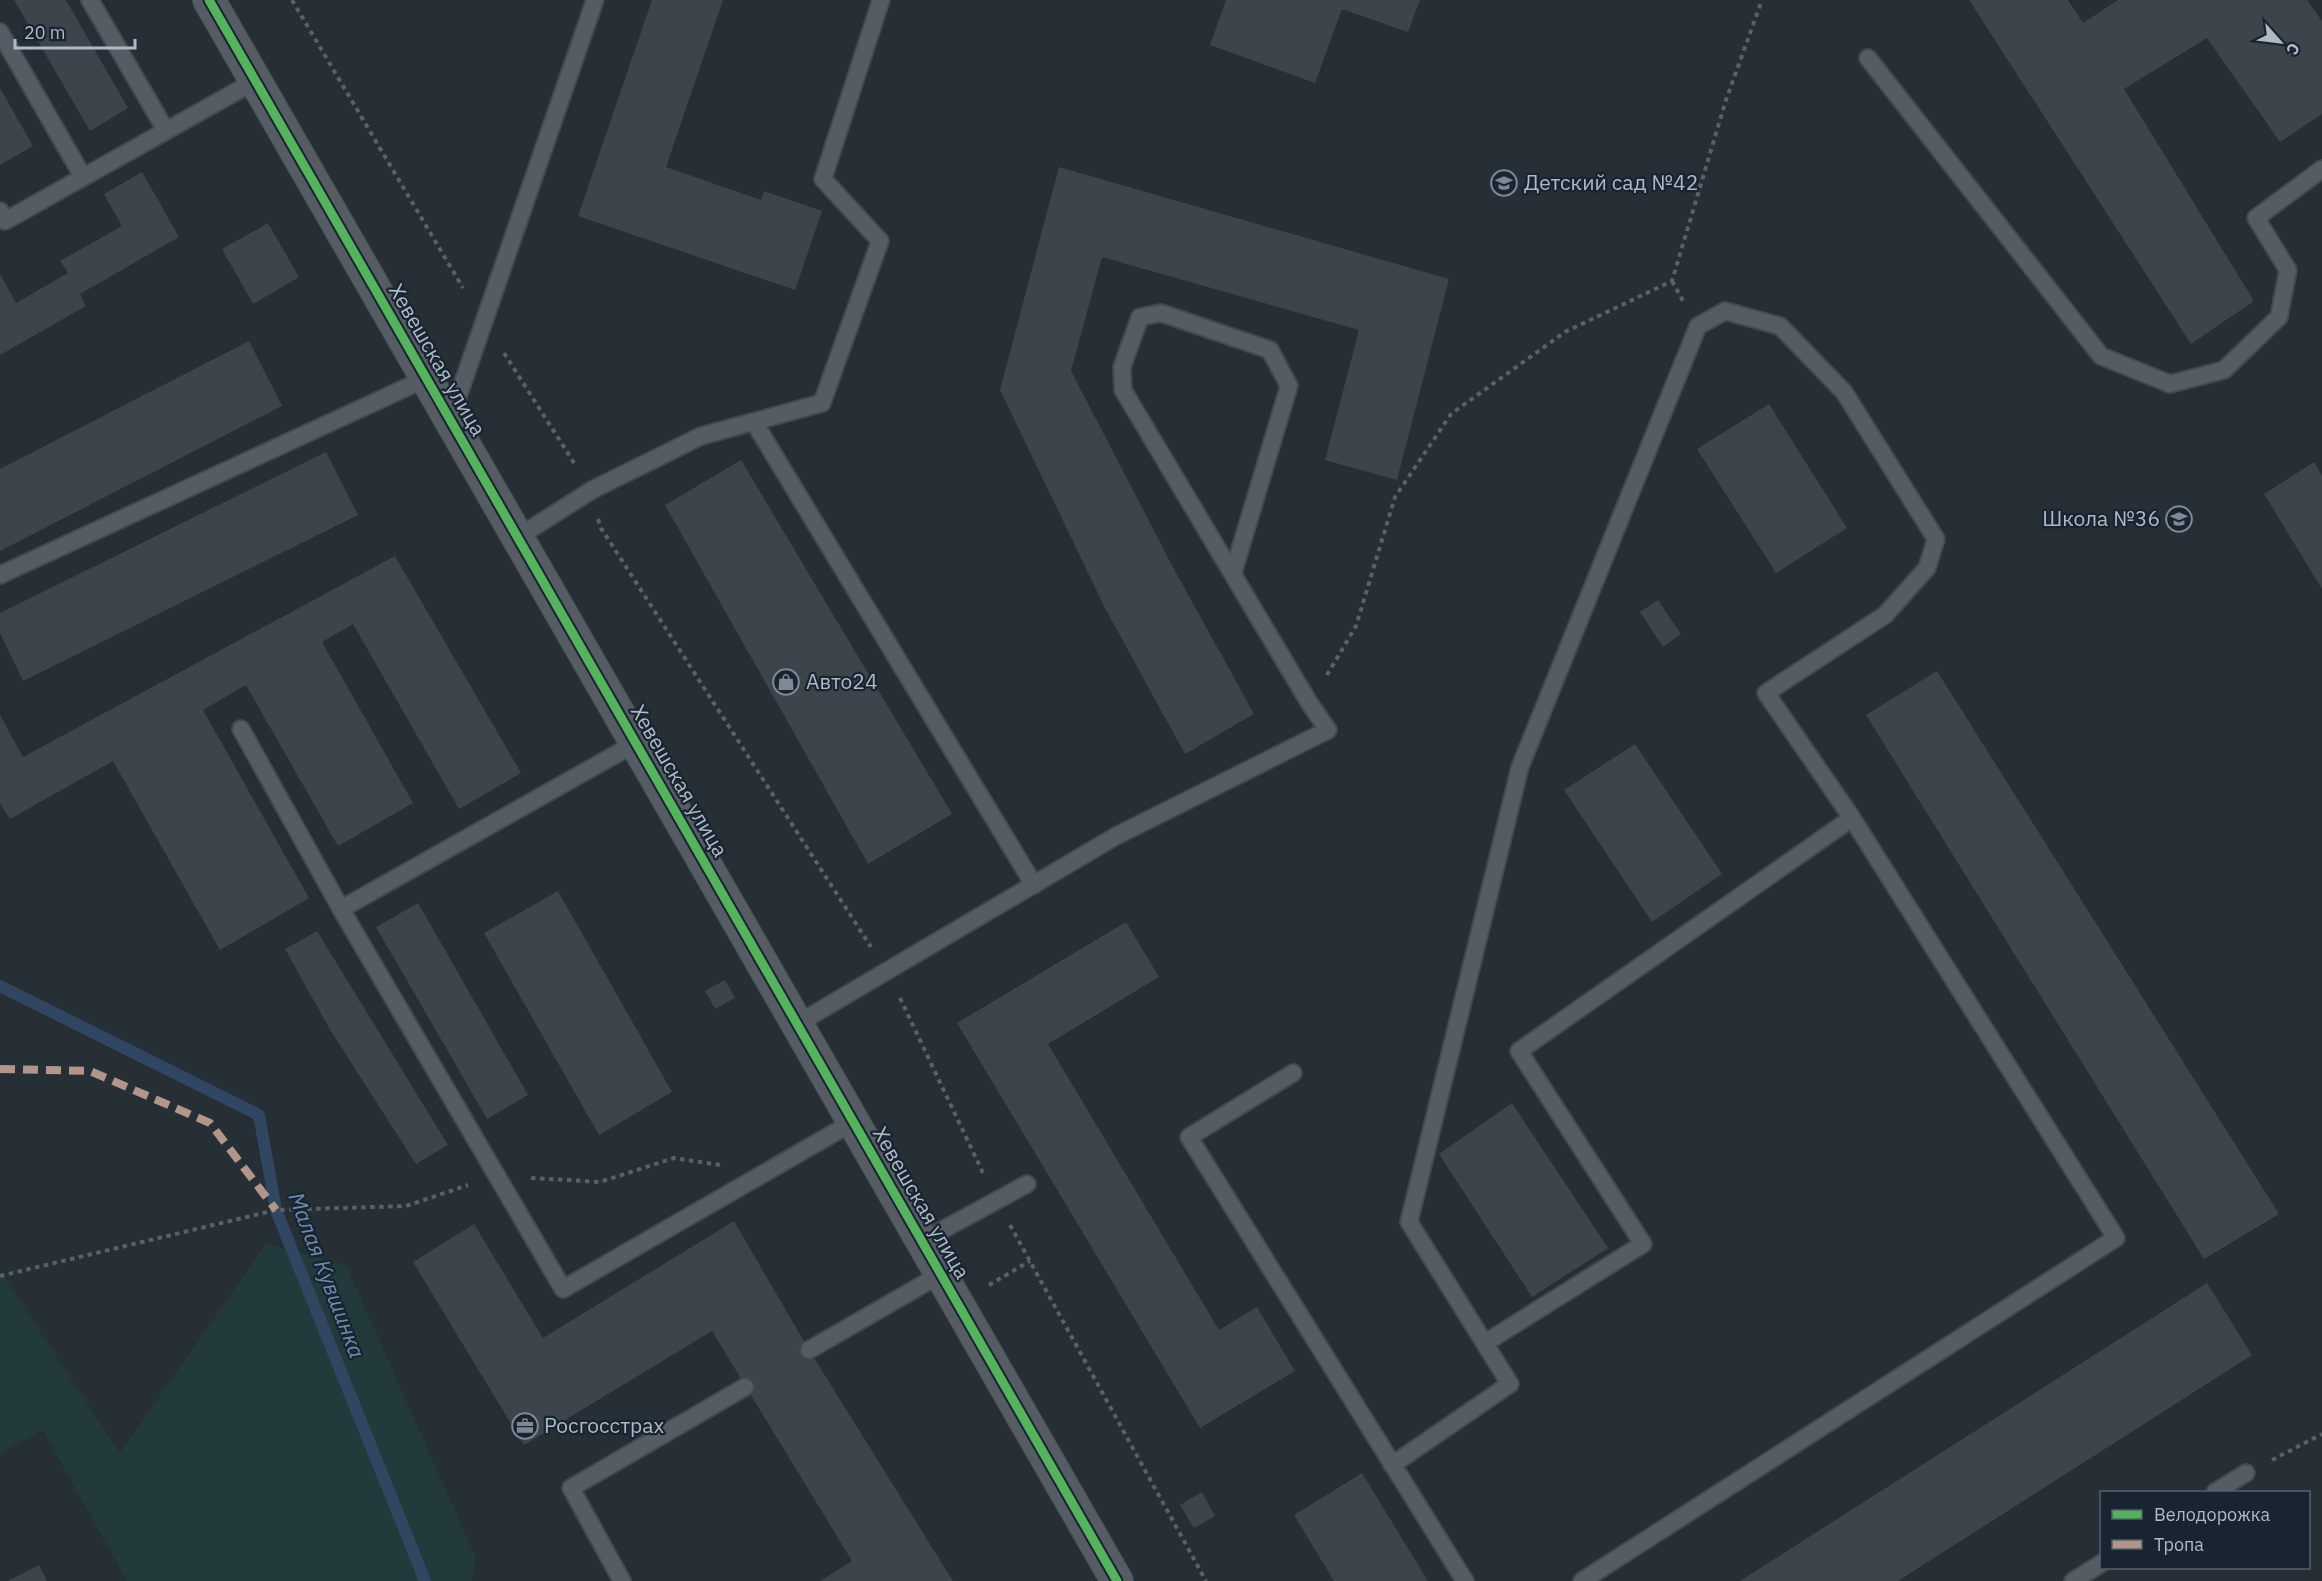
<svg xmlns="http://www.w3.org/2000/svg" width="2322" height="1581" font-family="'IBM Plex Sans',sans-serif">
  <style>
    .green { fill: #233a3c }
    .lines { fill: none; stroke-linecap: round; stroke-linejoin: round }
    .stream { stroke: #314761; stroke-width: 12 }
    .building { fill: #3e444c }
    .service-casing { stroke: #43484e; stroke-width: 20 }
    .minor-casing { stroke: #43484e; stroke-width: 34 }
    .path { stroke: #5a6167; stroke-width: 4; stroke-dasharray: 4.5 4.5; stroke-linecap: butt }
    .service { stroke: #565c64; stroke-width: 16 }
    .minor { stroke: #565c64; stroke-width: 32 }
    .quiet { stroke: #b2968c; stroke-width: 8; stroke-dasharray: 15 8; stroke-linecap: butt }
    .cycleway-casing { stroke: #192431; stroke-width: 13 }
    .cycleway { stroke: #56b35d; stroke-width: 9 }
    .labels { text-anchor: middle; stroke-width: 4.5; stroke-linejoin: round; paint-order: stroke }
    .poi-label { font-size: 21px; fill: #afbac8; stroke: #192431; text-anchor: start }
    .street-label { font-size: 21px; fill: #afbac8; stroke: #192431 }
    .water-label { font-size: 22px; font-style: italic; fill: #6c8daf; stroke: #192431 }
  </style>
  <rect width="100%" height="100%" fill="#262e36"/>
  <path class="green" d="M266 1244 346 1265 476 1558 472 1581H127L43 1430 0 1453V1271L120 1453Z"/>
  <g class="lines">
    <path class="stream" d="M0 986 259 1115 276 1210 425 1581"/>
  </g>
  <g class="building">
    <path d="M14 0H66L128 108 90 131Z"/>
    <path d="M652 0H723L666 167 761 200 764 191 822 211 795 290 578 216Z"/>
    <path d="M1226 0H1420L1408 32 1342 9 1315 83 1210 45Z"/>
    <path d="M1969 0H2068L2083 23 2118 0H2307L2322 21V114L2280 142 2207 38 2124 89 2254 301 2191 344Z"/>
    <path d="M0 88 33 146 0 165Z"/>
    <path d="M1059 167 1449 279 1397 480 1325 460 1359 330 1102 257 1071 371 1174 569 1254 714 1185 754 1105 608 1000 390Z"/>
    <path d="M142 172 179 237 80 294 86 306 0 355V274L16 303 68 273 60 261 122 226 104 194Z"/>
    <path d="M268 223 299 277 253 304 222 249Z"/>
    <path d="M249 341 282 406 0 551V469Z"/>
    <path d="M1769 404 1847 528 1776 573 1697 449Z"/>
    <path d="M326 452 358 515 23 681 0 633V613Z"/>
    <path d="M741 460 952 814 868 864 665 505Z"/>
    <path d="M2314 462 2322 476V589L2264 494Z"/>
    <path d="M395 556 521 773 459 809 353 624 322 642 413 803 338 846 246 685 203 710 309 898 220 950 113 761 10 819 0 803V715L23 757Z"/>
    <path d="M1658 600 1681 634 1663 647 1640 612Z"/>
    <path d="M1937 671 2279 1214 2204 1259 1866 715Z"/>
    <path d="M1635 744 1722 874 1652 922 1564 790Z"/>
    <path d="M558 891 672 1092 599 1135 484 933Z"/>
    <path d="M418 903 528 1095 487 1119 376 927Z"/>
    <path d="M1126 922 1159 977 1048 1044 1219 1330 1257 1307 1295 1371 1200 1428 957 1023Z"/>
    <path d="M317 931 448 1145 416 1164 329 1028 285 949Z"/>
    <path d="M725 980 735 998 715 1009 705 991Z"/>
    <path d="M1512 1103 1608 1248 1532 1297 1439 1154Z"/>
    <path d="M734 1221 809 1350 953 1581H820L852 1561 712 1331 524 1445 413 1262 474 1224 543 1338Z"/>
    <path d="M2207 1283 2252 1355 1898 1581H1740Z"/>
    <path d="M1362 1473 1428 1581H1334L1294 1515Z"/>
    <path d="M1202 1492 1215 1516 1194 1528 1180 1505Z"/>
    <path d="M39 1565 47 1581H8Z"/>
  </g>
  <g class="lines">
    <g class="service-casing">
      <g id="service">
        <path d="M90 0 165 129"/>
        <path d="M0 32 83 177"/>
        <path d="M1868 58 2101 356 2170 384 2224 370 2279 317 2288 270 2256 218 2322 169"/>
        <path d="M0 211 5 221 255 81"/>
        <path d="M450 420 595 0"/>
        <path d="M754 422 1034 885"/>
        <path d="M518 537 592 490 701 436 822 403 880 241 823 179 881 0"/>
        <path d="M0 575 427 378"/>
        <path d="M241 729 341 909 563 1289 853 1122"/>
        <path d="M341 909 636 743"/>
        <path d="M797 1024 1116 836 1328 730 1310 704 1123 390 1122 367 1140 317 1161 313 1270 350 1289 386 1233 573"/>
        <path d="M1293 1073 1189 1137 1465 1581"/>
        <path d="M922 1241 1027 1184"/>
        <path d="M1485 1343 1643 1244 1519 1051 1852 818"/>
        <path d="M809 1350 941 1274"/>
        <path d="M1392 1465 1510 1384 1409 1222 1520 767 1698 326 1725 311 1780 326 1844 392 1936 539 1927 568 1885 615 1766 693 1852 818 2116 1238 1582 1581"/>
        <path d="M2215 1492 2246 1473"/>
        <path d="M622 1581 571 1488 745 1387"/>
        <path d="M2073 1581 2102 1563"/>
      </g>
    </g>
    <g class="minor-casing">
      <path id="minor" d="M209 0 1117 1581"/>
    </g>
    <g class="path">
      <path d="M292 0 463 288"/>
      <path d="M1672 281 1683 301"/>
      <path d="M504 353 576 466"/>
      <path d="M598 519 601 528 871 947"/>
      <path d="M1327 675 1356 626 1395 497 1451 414 1565 332 1672 281 1726 100 1762 0"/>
      <path d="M900 998 984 1175"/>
      <path d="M531 1178 600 1182 674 1158 720 1165"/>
      <path d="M1010 1225 1206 1581"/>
      <path d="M0 1276 276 1210 406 1206 468 1185"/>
      <path d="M989 1285 1030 1261"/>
      <path d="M2272 1460 2322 1434"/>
    </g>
    <use href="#service" class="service"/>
    <use href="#minor" class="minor"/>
    <path class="quiet" d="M0 1069 90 1071 210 1123 276 1210"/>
    <g class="cycleway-casing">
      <path id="cycleway" d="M209 0 1117 1581"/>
    </g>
    <use href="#cycleway" class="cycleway"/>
  </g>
  <defs>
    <g id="school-ring" transform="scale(1.35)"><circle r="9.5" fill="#192431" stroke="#7f8995" stroke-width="1.5"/><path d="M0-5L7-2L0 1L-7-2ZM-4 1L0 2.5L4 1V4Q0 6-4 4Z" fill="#7f8995"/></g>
    <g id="shop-ring" transform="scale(1.35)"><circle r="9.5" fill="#192431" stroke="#7f8995" stroke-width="1.5"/><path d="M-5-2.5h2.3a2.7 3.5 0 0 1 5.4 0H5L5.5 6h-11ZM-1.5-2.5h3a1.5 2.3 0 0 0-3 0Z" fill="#7f8995"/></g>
    <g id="office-ring" transform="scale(1.35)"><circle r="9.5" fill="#192431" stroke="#7f8995" stroke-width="1.5"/><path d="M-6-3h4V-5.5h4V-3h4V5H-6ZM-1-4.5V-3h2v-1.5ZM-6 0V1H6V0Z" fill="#7f8995"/></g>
  </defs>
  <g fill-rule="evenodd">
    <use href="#school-ring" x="1504" y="183"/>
    <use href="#school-ring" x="2179" y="519"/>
    <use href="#shop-ring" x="786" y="682"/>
    <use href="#office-ring" x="525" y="1426"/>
  </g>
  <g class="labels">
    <g class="poi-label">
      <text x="1524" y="190">Детский сад №42</text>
      <text x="2160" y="526" text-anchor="end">Школа №36</text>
      <text x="806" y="689">Авто24</text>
      <text x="544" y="1433">Росгосстрах</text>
    </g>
    <g class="street-label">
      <text transform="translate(437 360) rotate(60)" y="7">Хевешская улица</text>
      <text transform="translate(679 781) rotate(60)" y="7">Хевешская улица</text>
      <text transform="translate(921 1203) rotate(60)" y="7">Хевешская улица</text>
    </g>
    <g class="water-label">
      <text transform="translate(327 1275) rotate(69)" y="8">Малая Кувшинка</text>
    </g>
  </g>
  <rect x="2100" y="1491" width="210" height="78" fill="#192431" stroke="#55606d" stroke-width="1.5"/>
  <rect x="2112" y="1510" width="30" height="9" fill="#56b35d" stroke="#55606d" stroke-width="1.5"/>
  <text x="2154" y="1521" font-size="18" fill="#afbac8">Велодорожка</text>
  <rect x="2112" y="1540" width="30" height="9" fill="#b2968c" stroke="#55606d" stroke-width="1.5"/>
  <text x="2154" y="1551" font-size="18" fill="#afbac8">Тропа</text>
  <g transform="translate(2280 42) rotate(118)" stroke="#192431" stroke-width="4.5" paint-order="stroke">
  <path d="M0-4.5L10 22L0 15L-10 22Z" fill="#afbac8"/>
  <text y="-9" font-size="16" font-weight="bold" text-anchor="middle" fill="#afbac8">С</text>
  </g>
  <path d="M15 39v9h120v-9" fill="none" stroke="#afbac8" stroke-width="3"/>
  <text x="24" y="39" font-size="18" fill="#afbac8" stroke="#192431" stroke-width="4.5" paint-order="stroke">20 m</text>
</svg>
